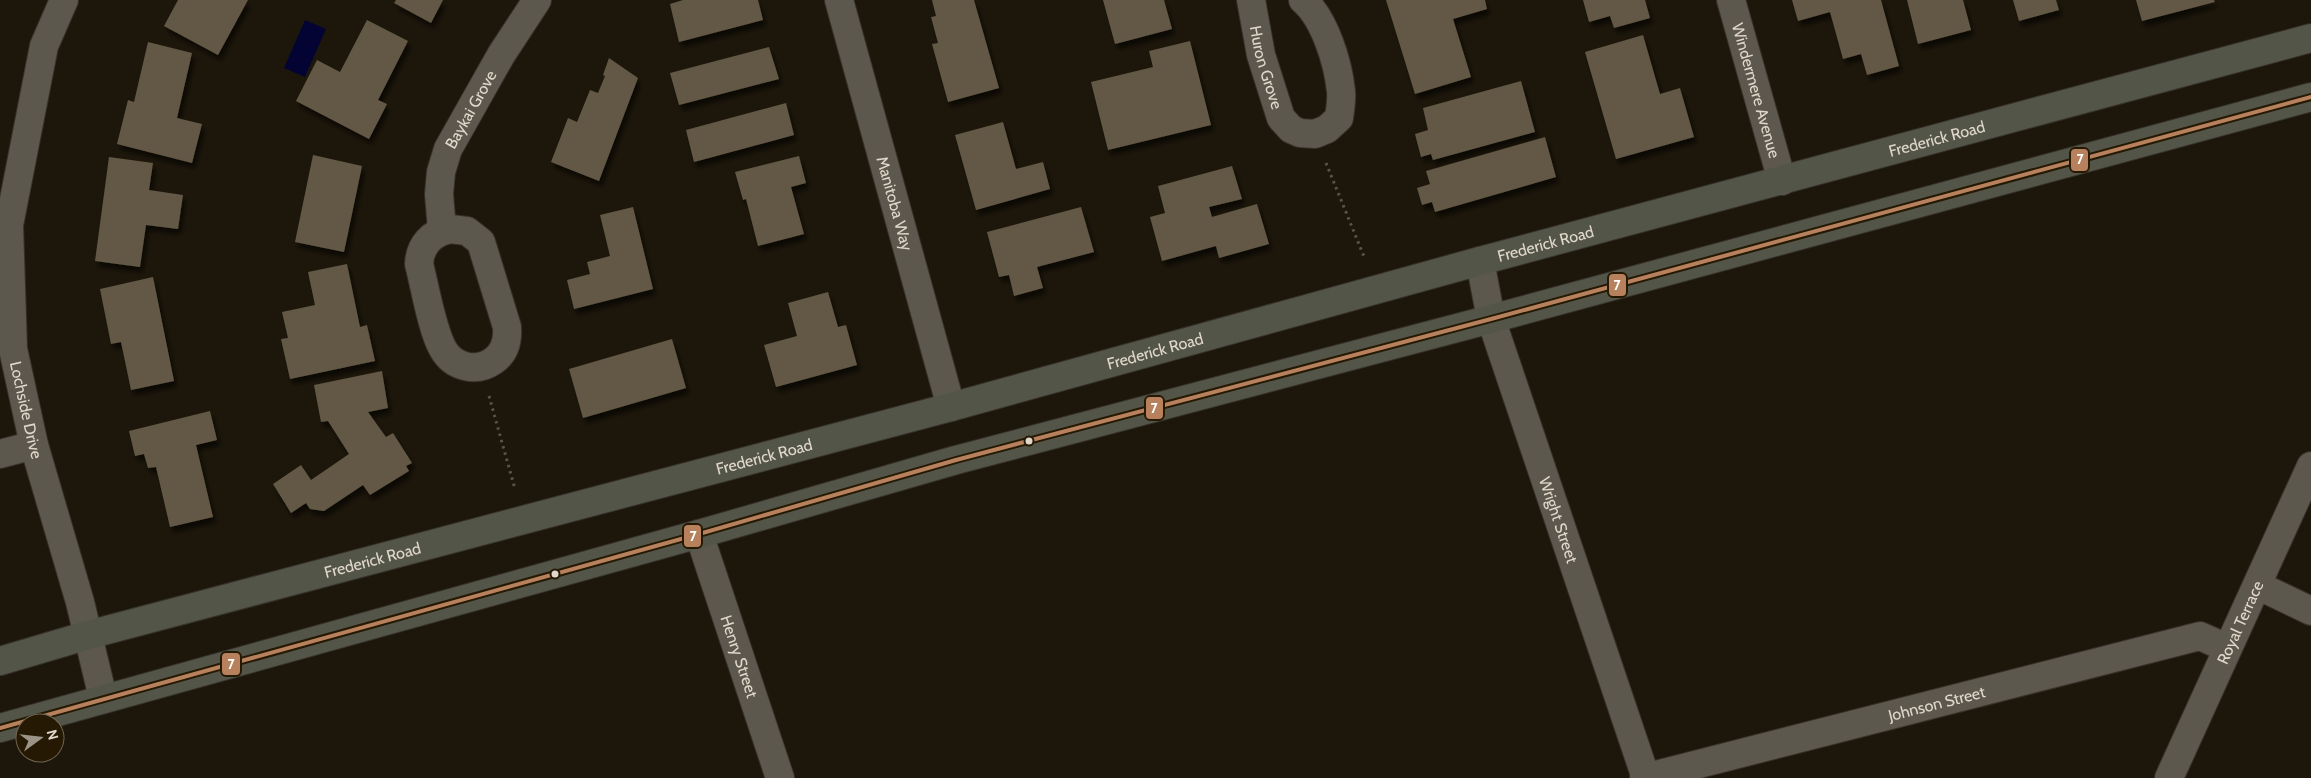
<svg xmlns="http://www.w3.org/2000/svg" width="2311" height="778" font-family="Cabin,sans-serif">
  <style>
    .water { fill: #030433 }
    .building { fill: #625845; filter: url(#shadow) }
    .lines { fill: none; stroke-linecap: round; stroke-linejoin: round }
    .minor-casing { stroke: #37322a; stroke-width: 30 }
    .major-casing { stroke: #37322a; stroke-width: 30 }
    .path { stroke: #58524a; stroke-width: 3; stroke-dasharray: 2.5 4; stroke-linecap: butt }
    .minor { stroke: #5d584e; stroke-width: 28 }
    .major { stroke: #545549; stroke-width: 28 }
    .bus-1-casing { stroke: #251903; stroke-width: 8 }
    .bus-1 { stroke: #b6815c; stroke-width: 4 }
    .bus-dot { fill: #e0d8ca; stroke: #251903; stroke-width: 2 }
    .labels { text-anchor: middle; stroke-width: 5; stroke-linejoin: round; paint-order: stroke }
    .street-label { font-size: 16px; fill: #e0d8ca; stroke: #251903 }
    .line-badge { stroke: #251903; stroke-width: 2 }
    .badge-label { font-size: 14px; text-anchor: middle; font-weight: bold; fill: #fff }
  </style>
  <defs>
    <filter id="shadow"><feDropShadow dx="3" dy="5.5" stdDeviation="2.5" flood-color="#0009"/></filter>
  </defs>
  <rect width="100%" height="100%" fill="#1d170b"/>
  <path class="water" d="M305 20 326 29 305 77 284 68Z"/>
  <g class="building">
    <path d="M178 0H248L218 55 164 26Z"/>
    <path d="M396 0H443L431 23 394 3Z"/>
    <path d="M683 0H758L763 20 679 42 670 4Z"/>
    <path d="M932 0H974L999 88 948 102 932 44 938 43 931 17 936 16Z"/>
    <path d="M1103 0H1164L1172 29 1115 44Z"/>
    <path d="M1386 0H1485L1487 9 1453 19 1471 77 1415 94Z"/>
    <path d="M1583 0H1645L1650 18 1614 28 1610 16 1589 22Z"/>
    <path d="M1792 0H1881L1899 66 1867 75 1861 54 1843 59 1830 12 1798 21Z"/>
    <path d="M1907 0H1963L1971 30 1918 44Z"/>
    <path d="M2013 0H2056L2059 10 2019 21Z"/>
    <path d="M2136 0H2214L2215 2 2142 21Z"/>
    <path d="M367 20 408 41 378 100 387 104 369 139 296 101 317 60 340 72Z"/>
    <path d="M1643 35 1660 94 1680 88 1694 137 1616 159 1585 52Z"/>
    <path d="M1190 41 1211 125 1108 150 1091 82 1153 67 1149 51Z"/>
    <path d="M148 42 192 53 177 118 202 124 192 163 117 144 128 100 134 102Z"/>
    <path d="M769 47 779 79 679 105 670 73Z"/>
    <path d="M609 58 638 78 599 181 551 162 568 118 577 122 590 90 598 93 605 76 603 75Z"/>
    <path d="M1521 81 1535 132 1433 160 1431 154 1421 157 1415 134 1428 130 1423 108Z"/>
    <path d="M786 103 794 135 694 162 686 130Z"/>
    <path d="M1003 122 1016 169 1043 162 1050 189 976 210 955 135Z"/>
    <path d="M1545 137 1556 177 1435 212 1432 202 1422 205 1417 188 1430 184 1426 171Z"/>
    <path d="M313 155 362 166 344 252 295 242Z"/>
    <path d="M799 156 806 183 791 187 804 234 758 246 746 199 743 200 735 172Z"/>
    <path d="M109 157 153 163 149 190 183 195 178 229 146 225 140 267 95 261Z"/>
    <path d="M1232 166 1242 199 1209 207 1212 217 1257 204 1269 244 1219 258 1216 246 1162 261 1150 217 1165 213 1158 186Z"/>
    <path d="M633 207 653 289 574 309 567 280 590 274 587 262 610 256 600 215Z"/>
    <path d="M1081 207 1094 252 1037 267 1043 288 1014 296 1009 275 999 277 987 232Z"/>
    <path d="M347 264 360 327 367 325 375 361 290 379 281 339 288 338 282 312 315 305 308 272Z"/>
    <path d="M153 277 174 381 131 390 121 342 111 344 100 289Z"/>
    <path d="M828 292 838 327 846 325 857 365 776 387 764 345 797 336 788 303Z"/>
    <path d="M672 339 686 388 583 418 569 369Z"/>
    <path d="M382 371 388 408 368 412 386 437 393 433 412 463 406 466 409 471 370 495 363 485 324 511 310 509 306 503 291 513 273 484 301 465 311 480 349 454 328 421 321 422 314 385Z"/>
    <path d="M210 411 217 440 196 445 213 517 170 527 156 467 148 468 144 454 135 456 129 431Z"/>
  </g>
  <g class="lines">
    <g class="minor-casing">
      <g id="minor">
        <path id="s1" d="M64 0 44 46 9 225 13 349 34 445 80 602 103 698"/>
        <path id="s2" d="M839 0 951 407"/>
        <path id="s3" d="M1251 0 1261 55 1281 118 1291 129 1300 133 1315 134 1327 129 1339 118C1340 110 1342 100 1341 91 1338 63 1325 19 1303 0"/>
        <path id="s4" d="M1731 0 1782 181"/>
        <path d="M450 229 467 231 481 242 507 327C508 341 505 353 493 361 476 373 453 367 443 349 432 330 425 287 419 264 420 245 431 233 450 229Z"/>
        <path id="s5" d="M442 230 439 194 441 172 448 149 501 55 537 0"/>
        <path id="s6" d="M1480 261 1491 319 1646 778"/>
        <path d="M0 454 34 445"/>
        <path id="s7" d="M699 534 780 778"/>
        <path d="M2257 585 2311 611"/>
        <path id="s8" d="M1644 778 2200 636 2227 648"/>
        <path id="s9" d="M2169 778 2311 466"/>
      </g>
    </g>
    <g class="major-casing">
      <g id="major">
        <path id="s10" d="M0 661 88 635 951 407 1480 261 2311 38"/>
        <path d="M0 728 699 534 956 460 1491 319 2311 97"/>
      </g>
    </g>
    <g class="path">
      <path d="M1326 163 1365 259"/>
      <path d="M489 396 515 489"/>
    </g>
    <use href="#minor" class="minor"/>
    <use href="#major" class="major"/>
    <g class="bus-1-casing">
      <path id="bus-1" d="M0 728 699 534 956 460 1491 319 2311 97"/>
    </g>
    <use href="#bus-1" class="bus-1"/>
  </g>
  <g class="bus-dot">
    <circle cx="1029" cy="441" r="4.5"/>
    <circle cx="555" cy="574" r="4.5"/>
  </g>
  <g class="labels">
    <g class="street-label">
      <text dy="6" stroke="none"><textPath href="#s3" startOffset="69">Huron Grove</textPath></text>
      <text dy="6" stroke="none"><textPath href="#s4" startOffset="94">Windermere Avenue</textPath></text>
      <text dy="6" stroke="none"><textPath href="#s5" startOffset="128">Baykai Grove</textPath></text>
      <text dy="6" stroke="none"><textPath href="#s10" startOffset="2006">Frederick Road</textPath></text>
      <text dy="6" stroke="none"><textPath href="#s2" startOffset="211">Manitoba Way</textPath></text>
      <text dy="6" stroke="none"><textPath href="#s10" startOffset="1601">Frederick Road</textPath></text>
      <text dy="6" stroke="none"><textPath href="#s10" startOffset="1196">Frederick Road</textPath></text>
      <text dy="6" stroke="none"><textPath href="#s1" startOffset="419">Lochside Drive</textPath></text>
      <text dy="6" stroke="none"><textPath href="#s10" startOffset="791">Frederick Road</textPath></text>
      <text dy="6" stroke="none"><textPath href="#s6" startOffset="271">Wright Street</textPath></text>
      <text dy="6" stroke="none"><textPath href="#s10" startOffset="386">Frederick Road</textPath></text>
      <text dy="6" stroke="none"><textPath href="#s9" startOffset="171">Royal Terrace</textPath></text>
      <text dy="6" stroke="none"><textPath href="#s7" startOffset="129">Henry Street</textPath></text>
      <text dy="6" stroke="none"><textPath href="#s8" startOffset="302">Johnson Street</textPath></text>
    </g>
  </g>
  <g class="line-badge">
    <rect x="2070" y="148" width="19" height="24" rx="5" fill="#b6815c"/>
    <rect x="1608" y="273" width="19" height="24" rx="5" fill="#b6815c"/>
    <rect x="1145" y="396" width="19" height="24" rx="5" fill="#b6815c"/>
    <rect x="683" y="524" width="19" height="24" rx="5" fill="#b6815c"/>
    <rect x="221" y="652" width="20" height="24" rx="5" fill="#b6815c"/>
  </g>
  <g class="badge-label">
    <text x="2080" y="164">7</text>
    <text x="1617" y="290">7</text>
    <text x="1154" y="413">7</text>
    <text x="693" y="541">7</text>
    <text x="231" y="669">7</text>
  </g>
  <g transform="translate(40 738) rotate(75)"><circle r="24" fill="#251903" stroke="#706553"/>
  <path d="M0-4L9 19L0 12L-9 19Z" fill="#9c9487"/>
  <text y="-8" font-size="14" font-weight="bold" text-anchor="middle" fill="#e0d8ca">N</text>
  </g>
</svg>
